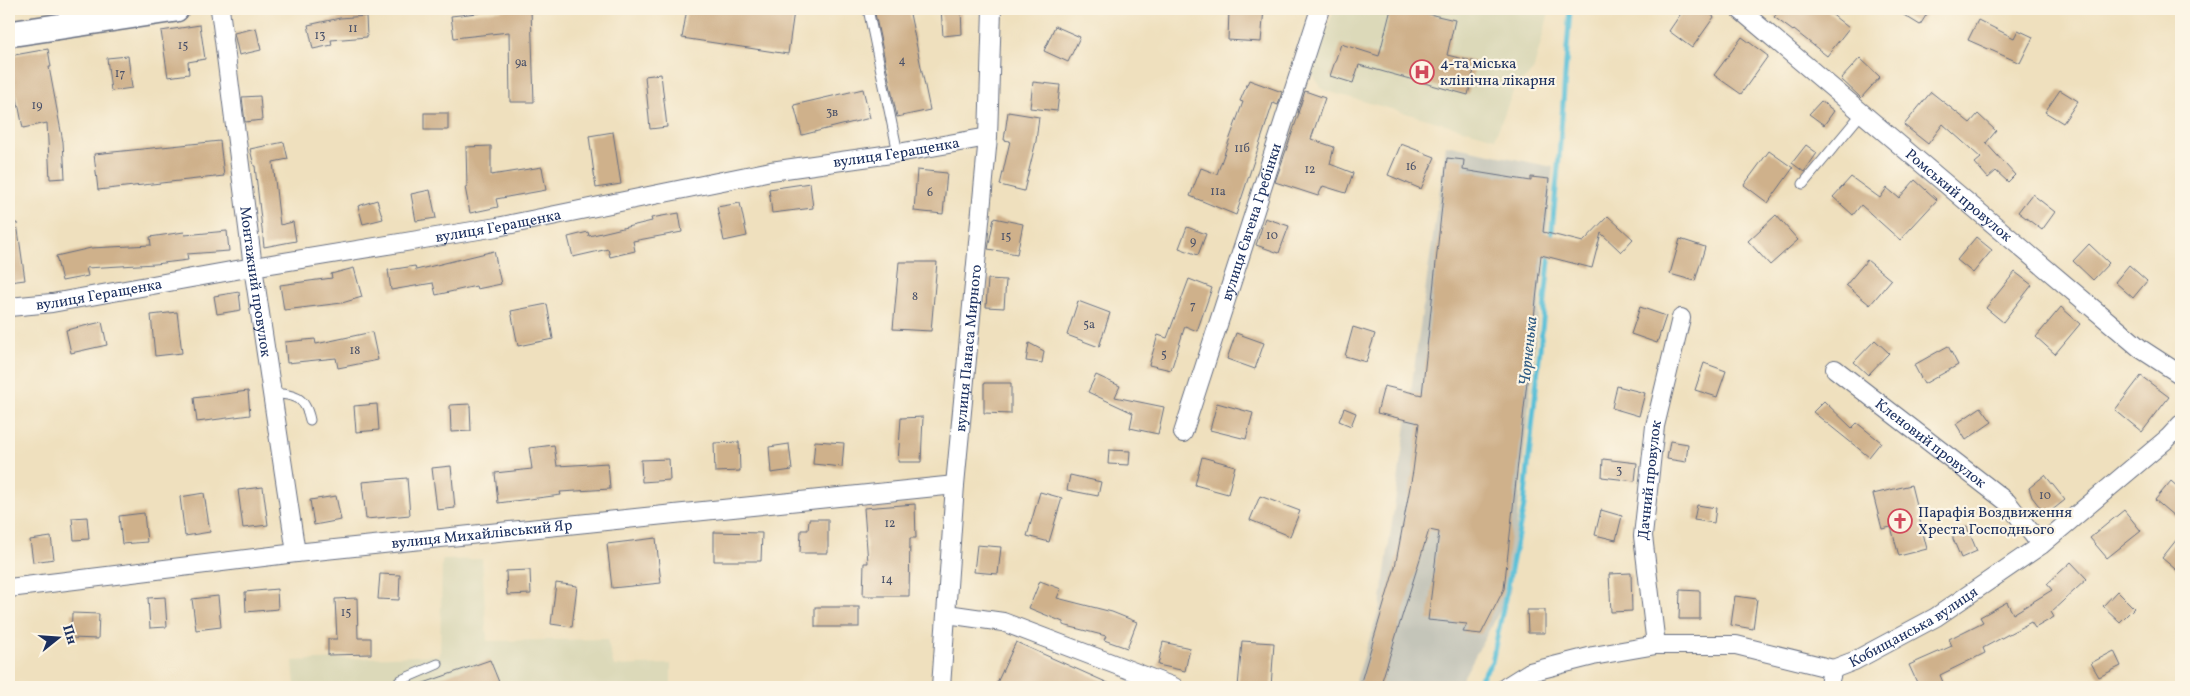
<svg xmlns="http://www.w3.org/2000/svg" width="2190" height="696" font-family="Vollkorn,serif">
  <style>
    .built { fill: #dcd9b9 }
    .industrial { fill: #c4c5b9 }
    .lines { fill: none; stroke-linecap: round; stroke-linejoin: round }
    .stream { stroke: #5ac0d8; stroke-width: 5 }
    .building { fill: #cfb18b }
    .lane-casing { stroke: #656d80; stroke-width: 11 }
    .street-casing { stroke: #656d80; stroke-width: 20 }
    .secondary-casing { stroke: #656d80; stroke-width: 28 }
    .lane { stroke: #fff; stroke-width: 9 }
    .street { stroke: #fff; stroke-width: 18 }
    .secondary { stroke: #fff; stroke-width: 25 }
    .labels { text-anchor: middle; stroke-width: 4.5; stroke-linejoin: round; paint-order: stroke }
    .number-label { font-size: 12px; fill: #485069 }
    .poi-label { font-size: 15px; fill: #1b2f5e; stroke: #fcf5e5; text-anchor: start }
    .street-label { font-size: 15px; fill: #1b2f5e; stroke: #fcf5e5 }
    .water-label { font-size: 16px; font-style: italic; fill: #2e5a83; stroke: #fcf5e5 }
  </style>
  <rect width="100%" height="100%" fill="#fcf5e5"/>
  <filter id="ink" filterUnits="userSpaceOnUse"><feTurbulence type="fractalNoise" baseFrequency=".02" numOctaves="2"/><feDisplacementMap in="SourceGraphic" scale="10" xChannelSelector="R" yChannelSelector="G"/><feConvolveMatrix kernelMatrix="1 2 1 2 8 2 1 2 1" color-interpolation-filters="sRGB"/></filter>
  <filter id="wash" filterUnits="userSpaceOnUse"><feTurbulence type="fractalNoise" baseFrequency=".0096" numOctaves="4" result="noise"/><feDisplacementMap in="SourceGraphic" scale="20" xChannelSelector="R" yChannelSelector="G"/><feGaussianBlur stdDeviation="1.12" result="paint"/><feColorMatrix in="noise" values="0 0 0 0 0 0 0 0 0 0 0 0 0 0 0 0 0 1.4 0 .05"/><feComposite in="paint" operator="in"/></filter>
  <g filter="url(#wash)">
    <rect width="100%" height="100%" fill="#efe0be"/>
    <g class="built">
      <path d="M1334 9H1550L1533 71 1514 89 1495 138 1323 90 1312 74Z"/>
      <path d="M482 559 487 641 607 639 614 666 671 664V687H295L293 661 440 655 442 560Z"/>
    </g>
    <path class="industrial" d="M1446 145 1553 167 1510 592 1458 687H1354L1380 607Z"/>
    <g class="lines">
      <g class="stream">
        <path d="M1551 240 1559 157 1570 9"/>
        <path d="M1475 687 1492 662 1524 506 1550 251"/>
      </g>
    </g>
    <g id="blocks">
      <g class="building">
        <path d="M513 9H531L534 102H510L509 32 454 38 451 16Z"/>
        <path d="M687 9H778L794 11 788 54 682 38Z"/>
        <path d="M874 9H909L930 110 897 117Z"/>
        <path d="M941 9H961L962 34 943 36Z"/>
        <path d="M1229 9H1264L1261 42 1228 40Z"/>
        <path d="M1391 9H1407L1455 20 1447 55 1476 62 1468 95 1359 65 1353 83 1330 76 1341 44 1379 56Z"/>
        <path d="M1684 9H1703L1714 17 1692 48 1669 31Z"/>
        <path d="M1781 9H1825L1849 28 1827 56 1794 30 1793 31 1774 17Z"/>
        <path d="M1894 9H1930L1920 25Z"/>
        <path d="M366 16 367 37 331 40 332 45 313 49 308 25 340 18Z"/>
        <path d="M1978 20 2014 38 2018 30 2033 37 2020 63 1968 40Z"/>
        <path d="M200 25 205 59 188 62 189 74 168 77 161 31Z"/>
        <path d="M1055 26 1080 37 1068 62 1044 51Z"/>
        <path d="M256 28 261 50 239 55 234 33Z"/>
        <path d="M1742 37 1768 56 1741 94 1714 75Z"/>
        <path d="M48 49 51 67H49L63 142 65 178 50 179 47 123 23 128 12 73H9V56Z"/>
        <path d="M128 56 132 88 111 91 107 58Z"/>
        <path d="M1860 58 1880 77 1861 98 1841 79Z"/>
        <path d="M661 74 667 127 650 129 645 76Z"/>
        <path d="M1249 80 1282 92 1278 105 1273 103 1236 215 1190 196 1201 168 1217 174 1243 102 1240 101Z"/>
        <path d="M1033 82 1060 85 1057 111 1030 108Z"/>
        <path d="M863 89 870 118 802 135 794 105Z"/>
        <path d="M2060 90 2078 101 2063 123 2045 112Z"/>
        <path d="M1305 91 1325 98 1311 139 1334 147 1330 164 1353 173 1346 193 1323 186 1318 196 1275 182 1299 113H1298Z"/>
        <path d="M1931 92 1970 123 1978 114 1996 131 1986 143 2015 175 2008 182 1996 171 1988 178 1975 163 1981 158 1943 124 1928 144 1904 125Z"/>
        <path d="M260 96 262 120 245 122 242 97Z"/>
        <path d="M1821 101 1834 111 1824 125 1809 114Z"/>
        <path d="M1008 112 1039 117 1036 141 1024 191 1000 185 1010 141 1004 140Z"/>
        <rect x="424" y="113" width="24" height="17"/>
        <path d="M613 132 621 184 596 188 589 136Z"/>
        <path d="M220 141 224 176 98 190 94 154Z"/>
        <path d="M284 142 288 159 273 162 280 225 293 222 296 241 264 247 255 166H254L250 149Z"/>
        <path d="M1401 144 1435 157 1421 189 1388 175Z"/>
        <path d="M1806 145 1817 153 1804 172 1792 163Z"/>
        <path d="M491 146V175L542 167 546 190 496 199 498 207 470 213 465 187H467L466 147Z"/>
        <path d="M1769 151 1793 168 1768 203 1744 185Z"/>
        <path d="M1447 158 1464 160 1463 170 1531 181V177L1549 179 1543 232 1583 242 1608 216 1633 239 1621 252 1601 233 1592 268 1541 255 1504 589 1481 634 1463 632 1467 624 1428 620 1439 532 1429 530 1380 687H1368L1360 685 1395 567 1413 471 1419 423 1377 413 1384 386 1422 395Z"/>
        <path d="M917 170 947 173 943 214 914 211Z"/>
        <path d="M1851 177 1880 198 1887 188 1899 198 1915 180 1937 200 1900 240 1861 205 1853 215 1833 197Z"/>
        <path d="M810 183 813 208 772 213 769 189Z"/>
        <path d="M430 190 436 218 416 221 411 194Z"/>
        <path d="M2032 194 2055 212 2042 230 2018 212Z"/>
        <path d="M377 200 383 219 363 224 358 206Z"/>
        <path d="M740 203 747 236 724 241 717 207Z"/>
        <path d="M679 213 682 232 633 241 635 251 610 257 608 249 573 257 568 237 588 232 589 236 652 221 651 218Z"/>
        <path d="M1776 215 1798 240 1770 265 1748 241Z"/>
        <path d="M994 218 1023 224 1017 254 988 249Z"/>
        <path d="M1265 218 1289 226 1279 253 1256 245Z"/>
        <path d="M17 223 25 280 9 282V224Z"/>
        <path d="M1187 227 1206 234 1198 255 1179 248Z"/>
        <path d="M227 231 229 251 187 254 188 260 155 264 86 268 88 276 62 281 56 256 91 248 151 245 150 237 184 232 185 235Z"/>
        <path d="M1976 237 1992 250 1973 273 1957 260Z"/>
        <path d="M1680 239 1705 247 1695 281 1670 274Z"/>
        <path d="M2089 244 2109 263 2093 280 2073 261Z"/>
        <path d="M494 251 501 284 477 289 476 286 436 295 433 283 391 290 388 270 415 266 416 270Z"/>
        <path d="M1867 260 1891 280 1870 305 1846 285Z"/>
        <path d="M899 262H937L931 331 893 329Z"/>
        <path d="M2129 265 2147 281 2133 298 2115 282Z"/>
        <path d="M354 268 362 297 342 303 284 310 280 285 332 278 331 274Z"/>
        <path d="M2015 272 2032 285 2003 322 1986 308Z"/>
        <path d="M988 279 1006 280 1004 308 986 307Z"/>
        <path d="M1189 279 1212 288 1197 331 1185 326 1171 370 1149 365 1158 335 1167 338Z"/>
        <path d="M239 292 241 310 217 314 214 296Z"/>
        <path d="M1078 301 1110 313 1099 347 1067 335Z"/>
        <path d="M547 304 553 339 518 346 511 311Z"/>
        <path d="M1640 307 1666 316 1657 343 1631 334Z"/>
        <path d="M2061 307 2080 324 2055 354 2036 337Z"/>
        <path d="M177 312 182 353 155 356 151 315Z"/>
        <path d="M102 322 107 345 71 353 66 330Z"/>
        <path d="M1353 327 1375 334 1366 362 1345 356Z"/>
        <path d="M372 332 378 360 338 368 336 358 287 363 285 342 315 339 316 344Z"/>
        <path d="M1236 333 1264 343 1255 369 1227 359Z"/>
        <path d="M1875 340 1889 353 1868 375 1854 362Z"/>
        <path d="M1029 343 1044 351 1042 363 1026 361Z"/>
        <path d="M1948 346 1958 365 1924 384 1914 365Z"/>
        <path d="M1704 363 1726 371 1717 397 1695 390Z"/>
        <path d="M1096 375 1120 386 1115 397 1164 407 1158 434 1130 428 1133 413 1088 392Z"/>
        <path d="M2141 376 2169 397 2142 432 2115 410Z"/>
        <path d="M984 383H1011V414L984 413Z"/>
        <path d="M1617 386 1645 393 1639 416 1612 408Z"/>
        <path d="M248 391 250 415 197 422 194 398Z"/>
        <path d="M1824 401 1852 428 1857 423 1881 442 1869 457 1813 412Z"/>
        <path d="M1217 403 1253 413 1246 439 1210 430Z"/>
        <path d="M377 404 379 430 356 432 354 406Z"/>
        <path d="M470 404 471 431 451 432 450 405Z"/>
        <path d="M1981 407 1992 422 1966 440 1956 424Z"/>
        <path d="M1344 408 1356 413 1351 426 1339 421Z"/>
        <path d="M923 417 921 462H898L901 418Z"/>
        <path d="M815 441 844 443 842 467 813 464Z"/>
        <path d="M1670 441 1688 444 1686 462 1667 459Z"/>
        <path d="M739 442 740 471 715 472 714 443Z"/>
        <path d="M789 444 792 470 771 473 769 447Z"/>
        <path d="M554 445 557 466 608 463 610 489 560 492 561 495 498 503 495 473 532 469 529 448Z"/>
        <path d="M1109 450 1130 451 1129 465 1108 464Z"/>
        <path d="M1202 457 1235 466 1228 494 1195 485Z"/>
        <path d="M669 459 670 480 642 482 641 460Z"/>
        <path d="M1603 459 1637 463 1635 481 1602 477Z"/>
        <path d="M451 466 455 508 437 510 432 468Z"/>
        <path d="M1070 475 1101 482 1098 496 1067 490Z"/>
        <path d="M2045 475 2065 500 2046 515 2032 497 2029 488Z"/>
        <path d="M407 478 410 515 366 519 362 482Z"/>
        <path d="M2171 481 2181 490V522L2155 500Z"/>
        <path d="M1911 485 1927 549 1899 556 1891 527 1882 529 1873 494Z"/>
        <path d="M263 487 268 525 243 528 238 490Z"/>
        <path d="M1040 492 1062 498 1049 542 1027 536Z"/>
        <path d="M204 493 210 532 185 536 180 497Z"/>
        <path d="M336 496 341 520 314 525 310 500Z"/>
        <path d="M1260 496 1300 511 1290 536 1250 520Z"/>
        <path d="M915 504 916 538H910L909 596H863L864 563H868L864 508Z"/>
        <path d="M1697 505 1716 508 1714 523 1694 520Z"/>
        <path d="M1601 510 1622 516 1616 540 1595 535Z"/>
        <path d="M2124 510 2141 531 2107 558 2090 538Z"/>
        <path d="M144 513 147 542 122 544 119 516Z"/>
        <path d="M87 517 89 539 74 540 72 518Z"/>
        <path d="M809 519H828V553H800L801 530H808Z"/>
        <path d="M1967 527 1977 551 1961 558 1953 539V533Z"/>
        <path d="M714 532 762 533 761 561H714Z"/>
        <path d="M2181 534V574L2162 558Z"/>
        <path d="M51 537 54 559 33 562 30 540Z"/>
        <path d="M656 538 661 583 612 588 607 544Z"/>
        <path d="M977 545 1001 547 998 574 974 572Z"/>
        <path d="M2071 562 2087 579 2051 612 2054 617 2035 628 2031 622 1983 648 1985 653 1940 675 1945 687H1919L1909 665 1952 646 1949 639 1983 622 1980 617 2007 602 2013 614 2052 590 2047 584Z"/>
        <path d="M530 570 531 594 507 595 506 571Z"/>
        <path d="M1631 573 1632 611 1611 612 1609 574Z"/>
        <path d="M380 574 400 575 399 600 378 599Z"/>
        <path d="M1040 581 1061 589 1057 598 1112 612 1137 622 1127 648 1104 640 1106 636 1063 625V622L1029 608Z"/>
        <path d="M556 583 577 586 572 627 551 624Z"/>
        <path d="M277 589 278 609 246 612 245 592Z"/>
        <path d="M1680 590 1700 591V619H1679Z"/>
        <path d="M2117 591 2134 608 2120 622 2103 606Z"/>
        <path d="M218 596 221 627 196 630 192 599Z"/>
        <path d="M1735 596 1757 599 1753 629 1731 625Z"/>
        <path d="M165 597 167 627 150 628 148 598Z"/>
        <path d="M357 598 358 638H371V654L328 655V639H337L335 599Z"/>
        <rect x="815" y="607" width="44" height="20"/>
        <path d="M1527 610H1545V633H1528Z"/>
        <path d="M72 613 99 614 98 639 71 638Z"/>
        <path d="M1242 641 1274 643 1271 687H1238Z"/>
        <path d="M1016 642 1117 687H995Z"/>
        <path d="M1163 642 1190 648 1185 671 1158 665Z"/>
        <path d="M2114 651 2121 666 2099 677 2091 663Z"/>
        <path d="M490 660 501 687H419L418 685Z"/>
      </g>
    </g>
  </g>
  <g filter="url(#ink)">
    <use href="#blocks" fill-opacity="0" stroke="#656d80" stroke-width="1"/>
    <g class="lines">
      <g class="lane-casing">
        <g id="lane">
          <path d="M868 9 898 153"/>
          <path d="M1803 184 1862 113"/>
          <path d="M272 393C295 395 305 396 310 420"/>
          <path d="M394 687 401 680 438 664"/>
        </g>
      </g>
      <g class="street-casing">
        <g id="street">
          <path id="s1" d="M220 9 253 267 296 553"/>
          <path id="s2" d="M1739 9 2141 349 2181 375"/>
          <path id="s3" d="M9 307 52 303 253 267 497 227 771 171 898 153 988 137"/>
          <path id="s4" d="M1835 369 2007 502 2041 545"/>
          <path id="s5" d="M1183 433 1320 9"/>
          <path id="s6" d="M9 588 296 553 955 485"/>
          <path d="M947 614 1003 622 1174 687"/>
          <path id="s7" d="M1656 645 1643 536 1655 426 1681 318"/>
          <path id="s8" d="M941 687 955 485 988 137 992 9"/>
          <path id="s9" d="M1506 687 1530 672 1593 656 1656 645H1736L1833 669 1854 661 1936 617 2041 545 2168 438 2181 424"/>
          <path d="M1828 687 1833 669"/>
        </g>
      </g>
      <g class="secondary-casing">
        <path id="secondary" d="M9 34 176 9"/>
      </g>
      <use href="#lane" class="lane"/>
      <use href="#street" class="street"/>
      <use href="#secondary" class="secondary"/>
    </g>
  </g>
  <defs>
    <g id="hospital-ring" transform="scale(1.25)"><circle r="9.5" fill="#fcf5e5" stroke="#d1495b" stroke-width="1.5"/><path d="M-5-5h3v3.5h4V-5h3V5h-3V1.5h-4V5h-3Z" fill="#d1495b"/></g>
    <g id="church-ring" transform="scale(1.25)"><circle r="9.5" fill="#fcf5e5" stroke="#d1495b" stroke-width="1.5"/><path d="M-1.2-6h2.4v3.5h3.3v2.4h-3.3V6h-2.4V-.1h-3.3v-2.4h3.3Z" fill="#d1495b"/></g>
  </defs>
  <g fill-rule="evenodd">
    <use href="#hospital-ring" x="1422" y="72"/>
    <use href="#church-ring" x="1900" y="521"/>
  </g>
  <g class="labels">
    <g class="number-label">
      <text x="353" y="32">11</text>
      <text x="320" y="39">13</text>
      <text x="183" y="49">15</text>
      <text x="902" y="64">4</text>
      <text x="521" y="66">9а</text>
      <text x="120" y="77">17</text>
      <text x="37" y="109">19</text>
      <text x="832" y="116">3в</text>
      <text x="1242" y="152">11б</text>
      <text x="1411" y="170">16</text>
      <text x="1310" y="173">12</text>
      <text x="1218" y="195">11а</text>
      <text x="930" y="196">6</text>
      <text x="1272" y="239">10</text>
      <text x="1006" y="240">15</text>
      <text x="1193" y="245">9</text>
      <text x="915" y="300">8</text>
      <text x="1193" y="309">7</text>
      <text x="1089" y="328">5а</text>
      <text x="355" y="354">18</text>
      <text x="1164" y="358">5</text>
      <text x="1619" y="474">3</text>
      <text x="2045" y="499">10</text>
      <text x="890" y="527">12</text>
      <text x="887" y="583">14</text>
      <text x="346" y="616">15</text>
    </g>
    <g class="poi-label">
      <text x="1440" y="68">4-та міська<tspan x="1440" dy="17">клінічна лікарня</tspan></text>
      <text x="1918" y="517">Парафія Воздвиження<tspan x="1918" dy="17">Хреста Господнього</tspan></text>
    </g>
    <g class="street-label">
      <text dy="5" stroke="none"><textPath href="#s3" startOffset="901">вулиця Геращенка</textPath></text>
      <text dy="5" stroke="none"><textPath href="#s2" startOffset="288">Ромський провулок</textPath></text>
      <text dy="5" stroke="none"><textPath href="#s5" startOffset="222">вулиця Євгена Гребінки</textPath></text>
      <text dy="5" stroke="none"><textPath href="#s3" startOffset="496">вулиця Геращенка</textPath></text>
      <text dy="5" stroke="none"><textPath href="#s1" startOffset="275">Монтажний провулок</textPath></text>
      <text dy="5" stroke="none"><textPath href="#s3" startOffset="91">вулиця Геращенка</textPath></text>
      <text dy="5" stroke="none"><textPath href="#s8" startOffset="340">вулиця Панаса Мирного</textPath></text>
      <text dy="5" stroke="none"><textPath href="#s4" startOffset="121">Кленовий провулок</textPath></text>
      <text dy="5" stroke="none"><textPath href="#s7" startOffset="166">Дачний провулок</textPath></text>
      <text dy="5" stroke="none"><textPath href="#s6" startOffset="476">вулиця Михайлівський Яр</textPath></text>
      <text dy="5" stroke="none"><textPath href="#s9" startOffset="428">Кобищанська вулиця</textPath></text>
    </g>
    <g class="water-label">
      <text transform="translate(1527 351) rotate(-84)" y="6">Чорненька</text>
    </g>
  </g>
  <rect width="2190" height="696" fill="none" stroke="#fcf5e5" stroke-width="30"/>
  <g transform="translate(58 638) rotate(73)" stroke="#fcf5e5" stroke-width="4" paint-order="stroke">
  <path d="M0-4L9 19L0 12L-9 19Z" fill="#1b2f5e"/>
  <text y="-8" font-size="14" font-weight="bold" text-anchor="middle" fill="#1b2f5e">Пн</text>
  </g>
</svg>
